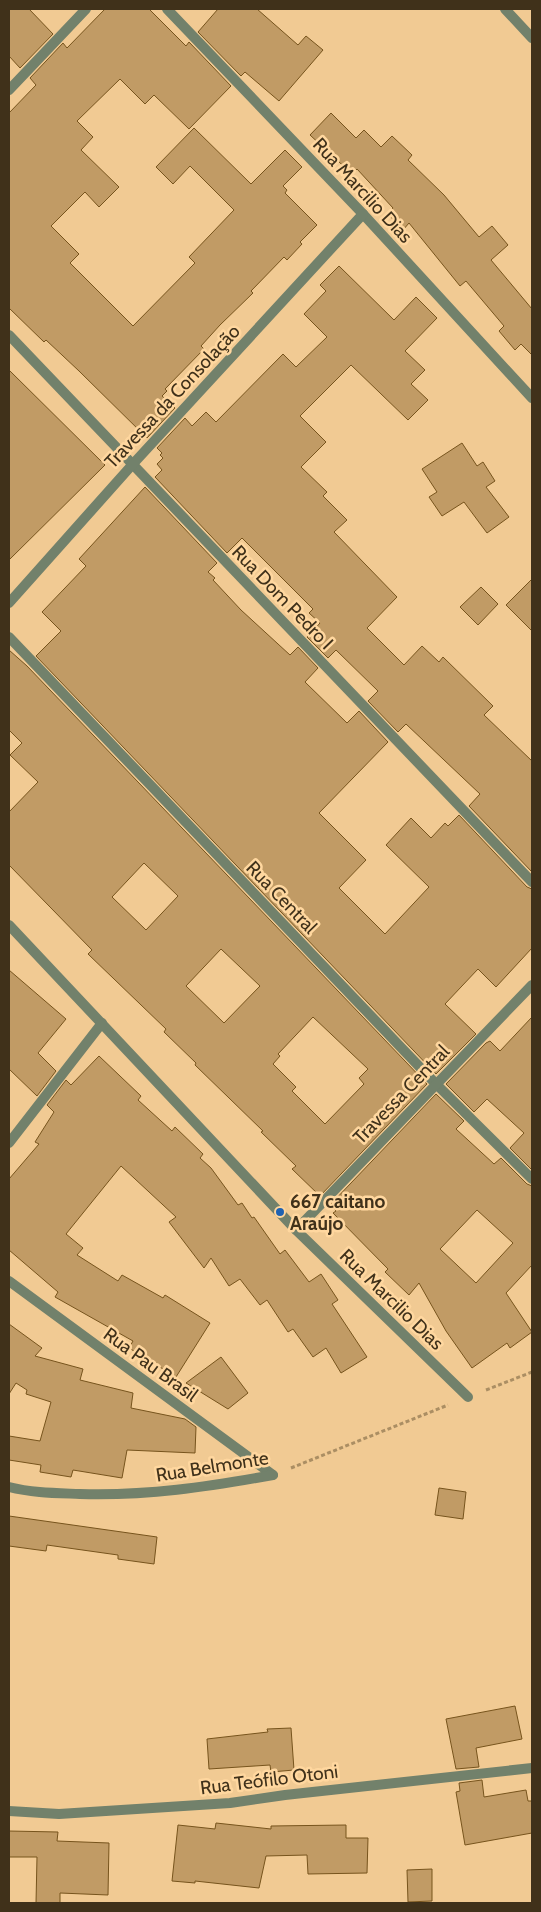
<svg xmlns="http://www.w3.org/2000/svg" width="541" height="1912" font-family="Cabin,sans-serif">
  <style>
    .building { fill: #c19b65; stroke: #77541d; fill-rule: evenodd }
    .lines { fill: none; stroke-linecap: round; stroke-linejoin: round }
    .path { stroke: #ab8e63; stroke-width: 3; stroke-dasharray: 4 2.5; stroke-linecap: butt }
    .minor { stroke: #72816b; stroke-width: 10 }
    .poi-dot { fill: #1f62b2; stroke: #ffd79f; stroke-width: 2 }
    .labels { text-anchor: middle; stroke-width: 5; stroke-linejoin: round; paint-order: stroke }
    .street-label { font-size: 19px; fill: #40311a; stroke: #ffd79f }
    .poi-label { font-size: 19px; font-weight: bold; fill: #40311a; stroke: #ffd79f; text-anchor: start }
  </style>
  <rect width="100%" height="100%" fill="#f1ca93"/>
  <g class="building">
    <path d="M9 9H29L53 34 20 68 9 56Z"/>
    <path d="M105 9H149L186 46 189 42 231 86 189 129 154 95 145 104 120 79 77 121 93 137 81 150 119 187 99 207 85 192 51 226 79 254 70 263 133 326 195 263 189 257 234 210 190 166 173 184 156 167 194 128 251 184 285 150 302 167 283 186 287 190 285 193 317 225 300 242 302 244 287 260 284 257 251 291 253 293 220 325 201 346 204 349 165 389 167 391 162 396 175 408 147 438 79 371 46 340 44 342 9 308V113L36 85 30 78 63 43 67 48Z"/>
    <path d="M218 9H257L298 45 306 36 323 50 279 101 245 72 241 76 198 32Z"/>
    <path d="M331 113 356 138 364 130 381 147 392 136 412 155 408 160 444 195 479 237 492 226 508 245 491 260 532 309V355L521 344 515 350 499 331 504 326 466 281 460 286 409 223 403 230 388 214 393 208 357 169 352 174 310 135Z"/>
    <path d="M339 266 394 320 416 297 437 318 405 351 425 370 411 384 428 400 408 420 351 365 300 416 326 442 301 467 327 492 323 496 347 520 334 532 397 597 367 628 404 665 422 646 439 662 443 657 493 706 484 715 532 761V872L469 806 480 794 406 724 398 732 368 701 378 691 336 650 328 658 307 637 320 623 309 613 313 609 242 538 227 553 155 477 162 470 157 464 163 458 160 455 162 453 157 448 185 418 192 426 206 412 216 422 283 354 296 367 327 337 304 314 326 291 320 285Z"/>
    <path d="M9 370 105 465 9 560Z"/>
    <path d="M462 443 477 466 483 462 495 481 486 487 509 517 487 533 464 502 442 516 429 497 437 492 422 469Z"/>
    <path d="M145 487 217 563 208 572 215 578 213 580 241 610 290 655 298 647 318 668 305 682 347 723 359 711 388 742 319 813 366 860 339 888 385 934 429 887 386 845 411 818 431 838 445 823 448 826 459 815 527 887 532 889V948L496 987 478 969 445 1004 476 1034 436 1074 36 656 61 631 42 612 86 566 79 559Z"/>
    <path d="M532 579V631L506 605Z"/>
    <path d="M481 587 498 604 478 625 460 607Z"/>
    <path d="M9 650 27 666 427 1084 320 1196 292 1169 296 1166 261 1132 263 1131 195 1065 196 1063 164 1032 166 1029 88 954 92 950 9 865V812L38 782 10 755 22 743 9 730ZM144 863 178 896 146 930 112 897ZM221 949 260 986 224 1023 186 986ZM313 1017 368 1069 359 1078 364 1084 325 1124 292 1091 296 1087 273 1064 280 1056 278 1054Z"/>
    <path d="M9 970 66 1019 38 1053 56 1071 37 1096 9 1069Z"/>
    <path d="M532 1017V1170L510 1148 524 1133 487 1099 474 1112 446 1084 486 1043 490 1041 500 1051Z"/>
    <path d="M99 1056 141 1096 138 1100 172 1131 175 1127 203 1154 200 1158 211 1168 238 1205 242 1203 252 1218 254 1217 280 1254 285 1250 309 1282 321 1274 338 1300 332 1304 367 1357 341 1373 326 1348 313 1357 293 1329 288 1332 267 1300 260 1305 240 1279 229 1286 211 1258 204 1268 169 1222 176 1217 121 1166 66 1234 83 1248 77 1255 118 1281 122 1275 163 1298 165 1295 210 1323 176 1377 129 1348 133 1341 55 1297 58 1292 9 1250V1179L39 1144 35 1142 54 1112 47 1105 66 1080 71 1085Z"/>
    <path d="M436 1094 464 1121 456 1129 494 1164 501 1158 527 1184 532 1186V1265L506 1293 532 1332 510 1348 507 1343 472 1368 446 1331 419 1283 409 1295 385 1272 388 1269 333 1213 336 1211 330 1205ZM477 1210 513 1243 476 1283 440 1249Z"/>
    <path d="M9 1324 42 1348 35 1356 83 1369 80 1380 133 1393 131 1408 185 1419 196 1427 195 1453 127 1450 122 1478 73 1470 71 1477 40 1472 41 1465 9 1460V1436L40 1441 51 1402 26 1394 27 1390 16 1383 9 1394Z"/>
    <path d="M221 1357 248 1393 228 1409 186 1383Z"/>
    <path d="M439 1488 466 1492 463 1519 435 1515Z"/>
    <path d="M9 1516 157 1537 154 1564 118 1559V1555L47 1545 46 1551 9 1546Z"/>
    <path d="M515 1706 522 1739 476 1748 479 1767 456 1769 446 1719Z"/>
    <path d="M291 1728 294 1770 271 1772 270 1765 209 1769 207 1739 268 1732 267 1729Z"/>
    <path d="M482 1780 484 1797 526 1790 528 1801H532V1833L465 1845 456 1792 460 1791 459 1783Z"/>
    <path d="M216 1823 271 1829V1826L346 1825V1838H368L367 1873 308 1874 307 1855 266 1856 259 1888 195 1881V1883L172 1881 178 1825 215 1829Z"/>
    <path d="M9 1831 58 1832 57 1841 109 1843 108 1895 60 1893V1903H36L37 1857H9Z"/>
    <path d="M432 1869V1901L408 1902 407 1870Z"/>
  </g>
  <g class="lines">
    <g class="path">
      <path d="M486 1390 532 1372"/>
      <path d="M291 1468 448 1405"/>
    </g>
    <g class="minor">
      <path d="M167 9 363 214 532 398"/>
      <path d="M505 9 532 38"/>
      <path d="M9 90 86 9"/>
      <path d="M9 335 532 882"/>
      <path d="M9 603 132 465 363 214"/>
      <path d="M9 637 435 1083 532 1179"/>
      <path d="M9 925 296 1230 468 1397"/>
      <path d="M9 1143 102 1023"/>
      <path d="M296 1230 532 985"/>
      <path d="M9 1281 273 1475"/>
      <path d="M9 1487C33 1493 56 1493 80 1494 147 1496 207 1487 273 1475"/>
      <path d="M9 1811 59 1814 230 1803 285 1795 532 1768"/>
    </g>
  </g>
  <circle class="poi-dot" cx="280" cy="1212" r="5"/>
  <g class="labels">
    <g class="street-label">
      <text transform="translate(363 190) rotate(47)" y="7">Rua Marcilio Dias</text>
      <text transform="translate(172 396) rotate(-47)" y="7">Travessa da Consolação</text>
      <text transform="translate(283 597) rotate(46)" y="7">Rua Dom Pedro I</text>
      <text transform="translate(282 897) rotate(46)" y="7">Rua Central</text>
      <text transform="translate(401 1094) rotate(-46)" y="7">Travessa Central</text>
      <text transform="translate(392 1299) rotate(44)" y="7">Rua Marcilio Dias</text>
      <text transform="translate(151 1364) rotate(36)" y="7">Rua Pau Brasil</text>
      <text transform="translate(212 1466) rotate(-9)" y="7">Rua Belmonte</text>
      <text transform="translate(269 1779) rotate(-7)" y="7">Rua Teófilo Otoni</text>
    </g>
    <g class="poi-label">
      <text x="290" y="1208">667 caitano<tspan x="290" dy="22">Araújo</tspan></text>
    </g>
  </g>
  <rect width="541" height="1912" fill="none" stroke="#40311a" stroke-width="20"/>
</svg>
